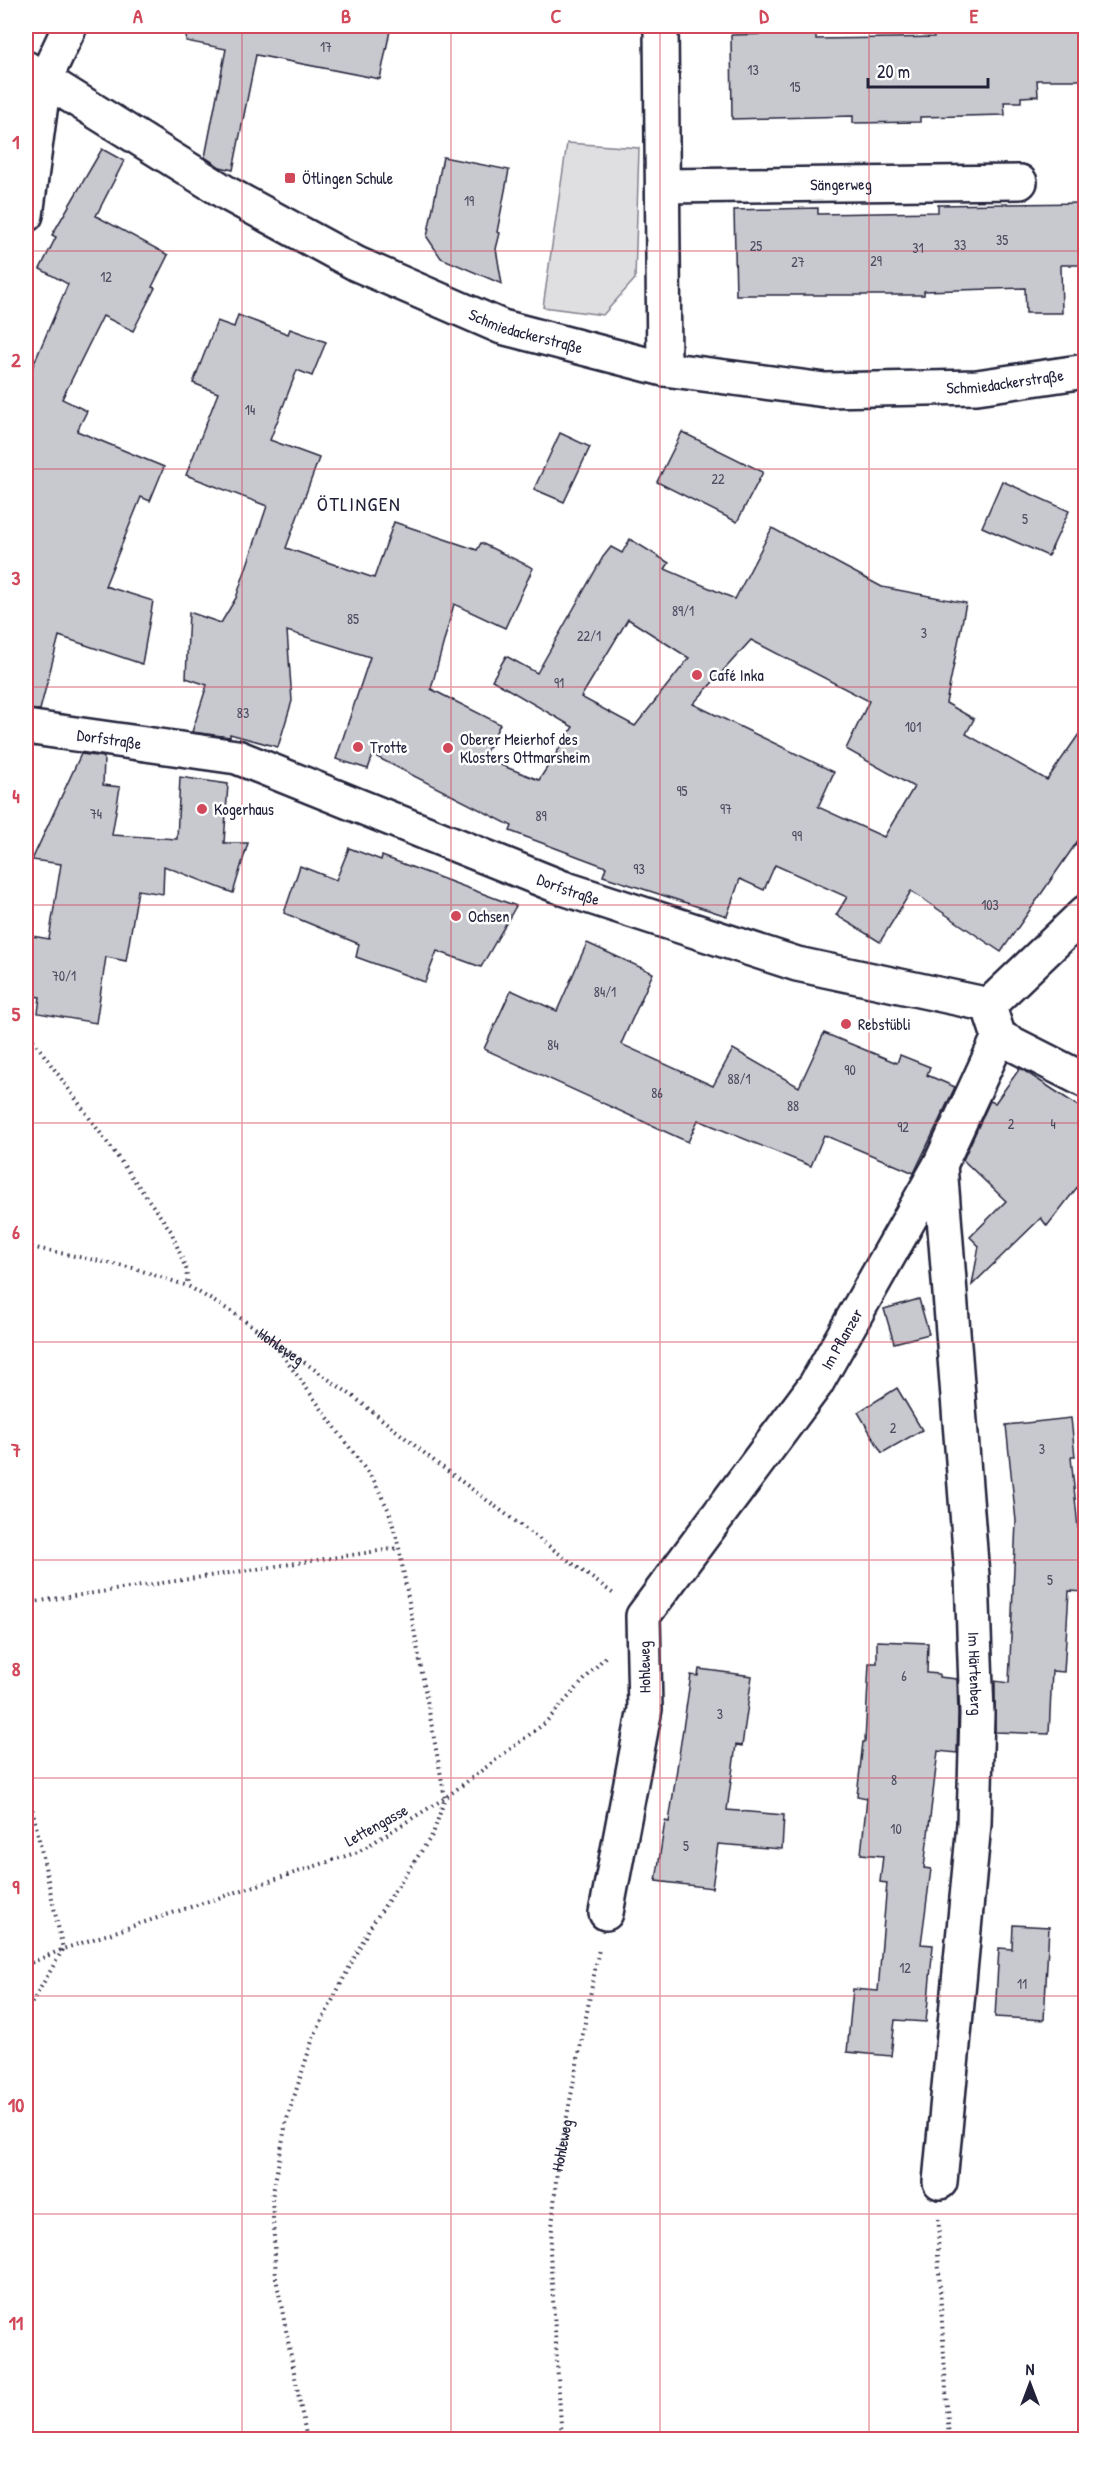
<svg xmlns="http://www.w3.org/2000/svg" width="1111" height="2465" font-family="'Patrick Hand',sans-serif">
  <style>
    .green { fill: #dfdfe2; stroke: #80808e; stroke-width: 1.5 }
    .building { fill: #c8c8cf; stroke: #22223b; stroke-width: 1.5; fill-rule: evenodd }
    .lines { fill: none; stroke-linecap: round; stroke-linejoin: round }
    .street-casing { stroke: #22223b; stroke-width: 38 }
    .secondary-casing { stroke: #22223b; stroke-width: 38 }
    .path { stroke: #22223b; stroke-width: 4; stroke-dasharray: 1.5 4.5; stroke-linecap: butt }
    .street { stroke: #fff; stroke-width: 33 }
    .secondary { stroke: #fff; stroke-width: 33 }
    .grid { fill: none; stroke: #d1495b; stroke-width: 1.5; stroke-opacity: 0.55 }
    .poi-dot { fill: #d1495b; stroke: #fff; stroke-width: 2 }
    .labels { text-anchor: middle; stroke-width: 5; stroke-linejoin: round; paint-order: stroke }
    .number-label { font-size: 14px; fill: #4c4c60 }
    .poi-label { font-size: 16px; fill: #22223b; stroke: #fff; text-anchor: start }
    .street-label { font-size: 16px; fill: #22223b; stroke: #fff }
    .quarter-label { font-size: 20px; letter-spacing: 1.5px; fill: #22223b; stroke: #fff }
    .neatline { fill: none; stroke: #d1495b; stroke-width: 2 }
    .grid-label { font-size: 20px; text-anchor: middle; font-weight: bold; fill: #d1495b }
  </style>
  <rect width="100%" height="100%" fill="#fff"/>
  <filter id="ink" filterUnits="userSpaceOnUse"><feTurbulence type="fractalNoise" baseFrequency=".0167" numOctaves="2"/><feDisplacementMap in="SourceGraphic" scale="12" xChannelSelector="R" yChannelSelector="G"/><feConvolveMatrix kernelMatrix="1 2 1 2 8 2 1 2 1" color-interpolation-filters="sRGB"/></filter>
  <g filter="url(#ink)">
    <path class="green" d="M567 143 639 148 635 279 603 315 543 307Z"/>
    <g class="building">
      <path d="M187 26H391L380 79 256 55 233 170 220 167 205 157 226 49 186 41Z"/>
      <path d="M1086 29V80H1037L1038 96 1021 97V102H1004L1005 115 920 117V122L853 123V116L732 119 731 35 816 33V39L894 38 934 37V31Z"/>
      <path d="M102 149 124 161 96 216 168 255 152 287 155 288 133 331 103 316 62 399 87 411 77 431 164 467 150 501 141 497 105 586 153 601 142 664 59 636 40 710 26 709V382L68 284 40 269 56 237 52 235Z"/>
      <path d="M443 157 509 170 497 232 500 233 496 249 502 284 441 258 427 237Z"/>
      <path d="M1086 203V265H1061L1062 313H1026L1025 288 924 291V295H736L734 210 818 208V214L938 212V205Z"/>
      <path d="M238 315 288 334 290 329 326 342 312 376 297 370 270 440 319 458 286 548 374 578 394 522 477 550 481 543 533 568 505 628 454 604 431 689 500 724 483 758 539 780 573 727 492 680 506 656 537 673 603 557 611 547 622 553 630 539 669 563 665 569 735 599 772 528 882 587 966 603 946 703 974 719 966 734 1047 780 1086 724V829L1001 952 911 891 880 942 836 915 847 897 775 865 764 890 740 879 727 916 603 876 606 867 510 831 512 826 373 755 368 769 336 759 370 657 287 631 292 701 278 747 230 734V737L192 732 207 685 186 678 189 612 221 623 236 598 267 506 186 475 218 393 193 383 217 321 234 327ZM628 619 689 658 635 726 581 697ZM751 640 869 701 846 749 914 787 884 837 818 807 834 772 693 704Z"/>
      <path d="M682 432 763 472 737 522 657 482Z"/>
      <path d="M560 433 590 447 564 502 534 489Z"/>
      <path d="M1002 481 1069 511 1048 556 982 527Z"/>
      <path d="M81 754 104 757 103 785 120 787 112 835 177 839 180 777 228 784 224 843H248L233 893 164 866 163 894 138 890 126 961 106 957 96 1023 38 1013 40 997 26 995V935L49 939 61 864 32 860Z"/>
      <path d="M349 848 381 860 382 856 516 906 481 967 437 951 425 982 356 957 359 944 284 913 300 866 336 880Z"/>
      <path d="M587 943 653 973 621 1044 713 1086 733 1049 799 1087 824 1033 897 1063 900 1055 930 1067 927 1075 955 1087 914 1173 824 1135 811 1166 698 1120 688 1142 484 1049 511 990 557 1011Z"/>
      <path d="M1020 1068 1086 1111V1176L1047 1226 1041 1218 972 1285 979 1246 970 1237 1006 1201 963 1160 990 1101 995 1103Z"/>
      <path d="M919 1299 929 1334 894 1343 884 1309Z"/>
      <path d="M897 1388 922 1430 882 1453 858 1412Z"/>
      <path d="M1071 1418 1075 1457H1071L1078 1528 1086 1527V1592L1069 1591 1064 1672 1052 1671 1049 1734 995 1732V1681L1009 1683 1016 1521 1006 1425Z"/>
      <path d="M877 1641 928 1643 927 1673 939 1674V1677L957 1679 958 1714 957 1753 938 1751 924 1868 931 1869 921 1944 933 1945 926 2022 895 2020 891 2056 847 2052 853 1989 878 1991 887 1883 880 1882 883 1856 861 1854 867 1798 857 1796 863 1742H865L869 1663H877Z"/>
      <path d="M699 1669 752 1676 742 1746 736 1745 727 1810 784 1815 782 1849 718 1844 712 1888 656 1881 665 1821 669 1822 691 1675 698 1676Z"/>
      <path d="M1013 1925 1049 1927 1044 2020 995 2017 999 1948 1012 1949Z"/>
    </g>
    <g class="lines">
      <g class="street-casing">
        <g id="street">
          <path d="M661 26 664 369"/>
          <path id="s3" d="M26 68 228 194 357 264 502 327 664 369 825 390 977 387 1086 371"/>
          <path id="s4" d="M663 186 1020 182"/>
          <path d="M26 215 44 81 70 26"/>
          <path d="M992 1016 999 1037 1086 1081"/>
          <path id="s5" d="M940 1165 972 1576 977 1714 974 1824 940 2182"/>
          <path id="s6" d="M606 1913 645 1709 643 1616 816 1384 940 1165 999 1037"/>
        </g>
      </g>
      <g class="secondary-casing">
        <g id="secondary">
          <path id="s7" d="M26 727 237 757 563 888 797 964 989 1005 1086 912"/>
        </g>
      </g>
      <g class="path">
        <path d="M26 1030 171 1231 186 1269 188 1286"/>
        <path id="s1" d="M26 1246 133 1268 188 1286 232 1312 354 1397 438 1464 615 1595"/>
        <path d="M275 1345 374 1481 389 1511 399 1548 445 1798 433 1834 369 1929 313 2038 286 2122 272 2198 276 2278 307 2440"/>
        <path d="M26 1603 399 1548"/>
        <path d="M26 1780 63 1949 26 2013"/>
        <path d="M26 1965 63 1949 358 1852 445 1798 545 1723 605 1657"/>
        <path d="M939 2219 938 2255 949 2440"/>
        <path id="s2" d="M562 2440 550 2252 557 2169 599 1949"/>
      </g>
      <use href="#street" class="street"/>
      <use href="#secondary" class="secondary"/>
    </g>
  </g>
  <path class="grid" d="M242 26V2440M451 26V2440M660 26V2440M869 26V2440M26 251H1086M26 469H1086M26 687H1086M26 905H1086M26 1123H1086M26 1342H1086M26 1560H1086M26 1778H1086M26 1996H1086M26 2214H1086"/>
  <g class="poi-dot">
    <rect x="284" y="172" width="12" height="12" rx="3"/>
    <circle cx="697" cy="675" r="6"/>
    <circle cx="358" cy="747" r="6"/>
    <circle cx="448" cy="748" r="6"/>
    <circle cx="202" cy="809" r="6"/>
    <circle cx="456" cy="916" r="6"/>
    <circle cx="846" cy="1024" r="6"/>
  </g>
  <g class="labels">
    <g class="number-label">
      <text x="326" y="52">17</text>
      <text x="753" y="75">13</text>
      <text x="795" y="92">15</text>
      <text x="469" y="206">19</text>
      <text x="1002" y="245">35</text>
      <text x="960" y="250">33</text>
      <text x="756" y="251">25</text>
      <text x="918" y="253">31</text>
      <text x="876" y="266">29</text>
      <text x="798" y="267">27</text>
      <text x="106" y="282">12</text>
      <text x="250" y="415">14</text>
      <text x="718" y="484">22</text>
      <text x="1025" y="524">5</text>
      <text x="683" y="616">89/1</text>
      <text x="353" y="624">85</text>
      <text x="924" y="638">3</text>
      <text x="589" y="641">22/1</text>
      <text x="559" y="688">91</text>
      <text x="243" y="718">83</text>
      <text x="913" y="732">101</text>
      <text x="682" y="796">95</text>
      <text x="726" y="814">97</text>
      <text x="96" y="819">74</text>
      <text x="541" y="821">89</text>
      <text x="797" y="841">99</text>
      <text x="639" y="874">93</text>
      <text x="990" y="910">103</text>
      <text x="64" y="981">70/1</text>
      <text x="605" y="997">84/1</text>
      <text x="553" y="1050">84</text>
      <text x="850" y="1075">90</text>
      <text x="739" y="1084">88/1</text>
      <text x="657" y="1098">86</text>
      <text x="793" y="1111">88</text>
      <text x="1011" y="1129">2</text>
      <text x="1053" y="1129">4</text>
      <text x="903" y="1132">92</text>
      <text x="893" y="1433">2</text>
      <text x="1042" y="1454">3</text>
      <text x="1050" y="1585">5</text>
      <text x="904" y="1681">6</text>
      <text x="720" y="1719">3</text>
      <text x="894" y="1785">8</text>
      <text x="896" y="1834">10</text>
      <text x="686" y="1851">5</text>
      <text x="905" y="1973">12</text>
      <text x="1022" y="1989">11</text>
    </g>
    <g class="poi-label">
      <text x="302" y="184">Ötlingen Schule</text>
      <text x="709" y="681">Café Inka</text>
      <text x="460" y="745">Oberer Meierhof des<tspan x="460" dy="18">Klosters Ottmarsheim</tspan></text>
      <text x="370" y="753">Trotte</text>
      <text x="214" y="815">Kogerhaus</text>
      <text x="468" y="922">Ochsen</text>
      <text x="858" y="1030">Rebstübli</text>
    </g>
    <g class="street-label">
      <text dy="6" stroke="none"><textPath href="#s4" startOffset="178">Sängerweg</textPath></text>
      <text dy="6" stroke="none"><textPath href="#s3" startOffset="567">Schmiedackerstraße</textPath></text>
      <text dy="6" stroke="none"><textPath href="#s3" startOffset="1053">Schmiedackerstraße</textPath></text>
      <text dy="6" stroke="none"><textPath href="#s7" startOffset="84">Dorfstraße</textPath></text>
      <text dy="6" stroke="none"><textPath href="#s7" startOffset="570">Dorfstraße</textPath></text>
      <text dy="6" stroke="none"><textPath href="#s6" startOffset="642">Im Pflanzer</textPath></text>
      <text dy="6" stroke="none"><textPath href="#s1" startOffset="278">Hohleweg</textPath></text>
      <text transform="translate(644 1667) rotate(-91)" y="6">Hohleweg</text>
      <text dy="6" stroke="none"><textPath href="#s5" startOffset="510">Im Härtenberg</textPath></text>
      <text transform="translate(376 1825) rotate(-29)" y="6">Lettengasse</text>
      <text dy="6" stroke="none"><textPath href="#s2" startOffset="296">Hohleweg</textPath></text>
    </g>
    <g class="quarter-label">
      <text x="359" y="511">ÖTLINGEN</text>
    </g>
  </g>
  <rect width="1111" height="2465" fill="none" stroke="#fff" stroke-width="66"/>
  <g transform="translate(1030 2384)" stroke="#ffffff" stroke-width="4.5" paint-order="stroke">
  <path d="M0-4.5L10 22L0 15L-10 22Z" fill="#22223b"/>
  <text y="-9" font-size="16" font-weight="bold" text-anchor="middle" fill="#22223b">N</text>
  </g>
  <path d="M868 78v9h120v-9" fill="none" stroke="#22223b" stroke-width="3"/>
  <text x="877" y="78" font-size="18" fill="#22223b" stroke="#ffffff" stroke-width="4.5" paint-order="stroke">20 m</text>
  <rect x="33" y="33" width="1045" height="2399" class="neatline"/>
  <g class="grid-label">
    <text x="138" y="23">A</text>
    <text x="346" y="23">B</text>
    <text x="556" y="23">C</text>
    <text x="764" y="23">D</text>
    <text x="974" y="23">E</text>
    <text x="16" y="149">1</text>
    <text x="16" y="367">2</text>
    <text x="16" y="585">3</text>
    <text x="16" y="803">4</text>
    <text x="16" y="1021">5</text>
    <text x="16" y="1239">6</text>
    <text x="16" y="1457">7</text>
    <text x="16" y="1676">8</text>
    <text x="16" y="1894">9</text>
    <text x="16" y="2112">10</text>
    <text x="16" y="2330">11</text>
  </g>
</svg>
